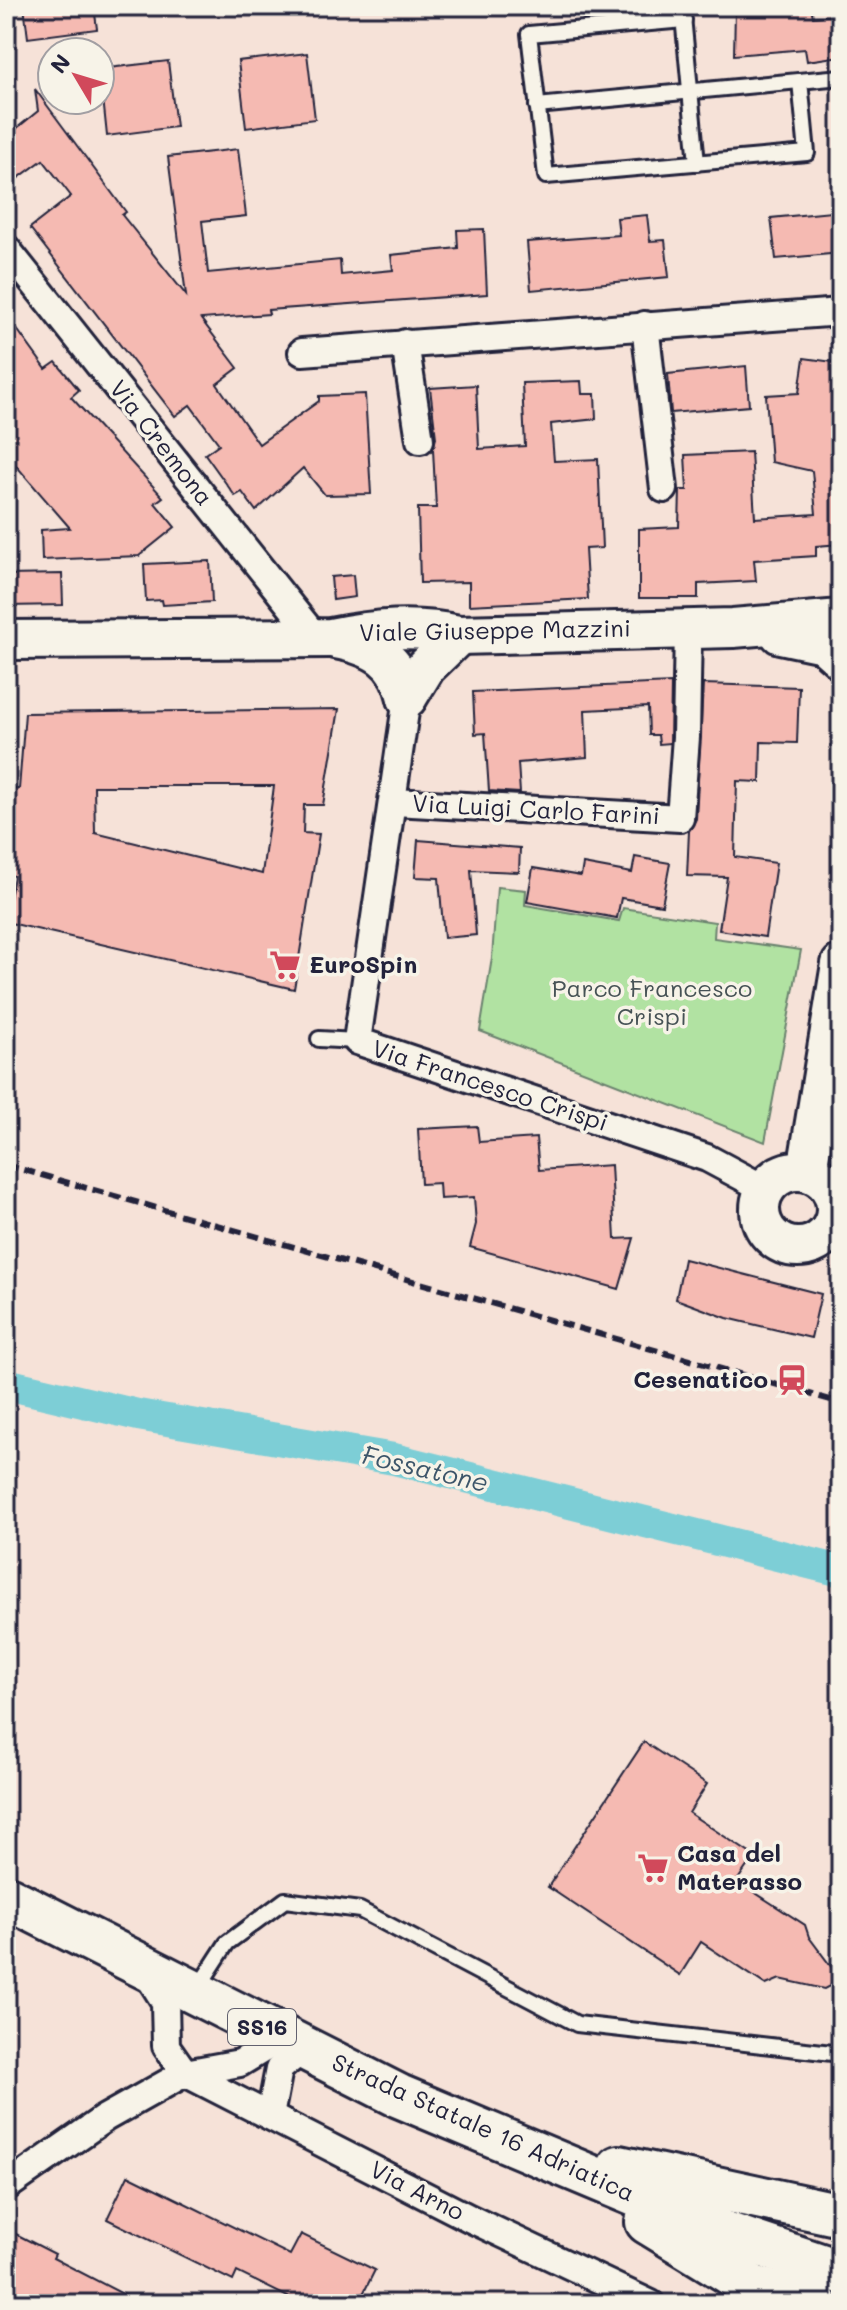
<svg xmlns="http://www.w3.org/2000/svg" width="847" height="2310" viewBox="0 0 847 2310" font-family="Mali,sans-serif">
<style>
.green{fill:#b1e2a2;stroke:#6a826e;stroke-width:2}
.lines{fill:none;stroke-linecap:round;stroke-linejoin:round}
.canal{stroke:#7dced6;stroke-width:32}
.building{fill:#f5bab2;stroke:#22223b;stroke-width:2;fill-rule:evenodd}
.lane-casing{stroke:#22223b;stroke-width:20}
.street-casing{stroke:#22223b;stroke-width:32}
.secondary-casing{stroke:#22223b;stroke-width:44}
.primary-casing{stroke:#22223b;stroke-width:48}
.lane{stroke:#f7f3e8;stroke-width:14}
.street{stroke:#f7f3e8;stroke-width:26}
.secondary{stroke:#f7f3e8;stroke-width:38}
.primary{stroke:#f7f3e8;stroke-width:42}
.rail{stroke:#22223b;stroke-width:6;stroke-dasharray:12 6;stroke-linecap:butt}
.labels{text-anchor:middle;stroke-width:7;stroke-linejoin:round;paint-order:stroke}
.shield{fill:#f7f3e8;stroke:#62616f;stroke-width:2}
.shield-label{font-size:22px;font-weight:bold;fill:#22223b}
.street-label{font-size:24px;fill:#22223b;stroke:#f7f3e8}
.poi-label{font-size:24px;font-weight:bold;fill:#22223b;stroke:#f7f3e8;text-anchor:start}
.park-label{font-size:24px;fill:#465255;stroke:#f7f3e8}
.water-label{font-size:26px;font-style:italic;fill:#3d566a;stroke:#f7f3e8}
</style>
<rect width="100%" height="100%" fill="#f6e2d8"/>
<filter id="ink" filterUnits="userSpaceOnUse"><feTurbulence type="fractalNoise" baseFrequency=".0125" numOctaves="2"/><feDisplacementMap in="SourceGraphic" scale="16" xChannelSelector="R" yChannelSelector="G"/><feConvolveMatrix kernelMatrix="1 2 1 2 8 2 1 2 1" color-interpolation-filters="sRGB"/></filter>
<g filter="url(#ink)">
<polygon class="green" points="497,887 526,890 525,905 619,921 623,908 715,922 714,938 801,950 765,1142 480,1031 492,958"/>
<g class="lines">
<polyline class="canal" points="6,1384 138,1415 394,1459 841,1571"/>
</g>
<g class="building">
<polygon points="24,6 94,6 97,29 28,38"/>
<polygon points="811,6 813,17 841,15 841,56 807,61 805,49 734,55 735,11 778,8 778,11"/>
<polygon points="307,53 315,119 246,128 238,61"/>
<polygon points="168,61 176,127 107,136 100,69"/>
<polygon points="35,89 126,212 122,215 186,295 168,157 238,149 246,216 202,221 208,273 340,260 341,275 393,270 391,255 458,248 457,230 484,229 487,294 268,310 269,314 201,319 238,368 217,384 259,444 319,401 319,396 365,394 371,494 325,495 303,468 256,511 242,492 235,496 205,454 219,444 190,405 175,416 30,228 71,196 43,160 6,187 6,137 38,111"/>
<polygon points="841,211 841,253 776,259 771,218"/>
<polygon points="647,215 650,241 665,240 669,277 531,290 527,242 619,235 617,218"/>
<polygon points="6,314 46,369 56,362 79,390 71,397 163,497 155,503 175,527 139,556 42,560 41,530 70,528 6,454"/>
<polygon points="804,358 841,363 841,544 816,546 816,556 754,560 756,581 698,584 698,598 639,598 639,529 679,527 680,490 687,490 685,455 751,452 755,518 816,514 812,471 771,462 766,395 799,393"/>
<polygon points="746,366 749,406 671,413 668,374"/>
<polygon points="581,381 582,394 595,394 596,419 551,424 554,461 598,459 602,548 585,549 588,599 469,605 469,582 420,583 418,508 436,508 433,449 436,438 430,388 476,385 479,449 525,446 522,383"/>
<polygon points="210,561 212,602 163,605 162,600 146,601 144,564"/>
<polygon points="62,574 63,605 6,606 6,575"/>
<polygon points="353,575 355,597 333,600 331,577"/>
<polygon points="671,683 670,743 659,744 658,735 649,735 648,707 585,710 587,757 518,763 520,793 489,791 485,733 475,734 473,692"/>
<polygon points="703,684 799,687 797,743 761,742 760,782 737,781 735,857 776,863 765,937 719,930 727,877 687,876 689,831 696,819"/>
<path d="M339,709l-16,96h-19l-1,28 16,1 -25,155 -288,-67 8,-46 -8,-2v-85h13l6,-76zM94,786h180l-12,88 -167,-41z"/>
<polygon points="418,840 520,848 519,872 471,870 476,935 444,938 439,878 415,877"/>
<polygon points="635,857 670,863 662,905 621,898 617,918 527,902 533,868 581,876 583,864 632,873"/>
<polygon points="477,1126 479,1142 536,1138 539,1170 611,1165 615,1239 634,1238 619,1289 470,1247 476,1224 474,1197 440,1199 439,1183 421,1184 418,1129"/>
<polygon points="684,1259 821,1294 811,1338 727,1318 676,1299"/>
<polygon points="644,1742 707,1784 689,1813 754,1856 737,1881 805,1925 809,1937 841,1980 824,1989 780,1979 766,1985 701,1942 680,1975 548,1887"/>
<polygon points="128,2175 290,2255 301,2234 375,2270 358,2304 302,2304 237,2272 233,2281 107,2219"/>
<polygon points="6,2229 55,2254 53,2258 142,2304 6,2304"/>
</g>
<g class="lines">
<defs>
<g id="lane">
<polyline points="682,6 697,163"/>
<polyline points="684,20 529,34 546,176 807,153 800,81"/>
<polyline points="537,106 841,77"/>
<polyline points="319,1039 357,1041"/>
<polyline points="196,1991 227,1943 285,1900 360,1910 577,2024 841,2054"/>
</g>
<g id="street">
<polyline points="6,248 316,638"/>
<polyline points="645,325 664,489"/>
<polyline points="405,343 420,440"/>
<polyline points="302,352 841,312"/>
<polyline points="407,698 357,1041 707,1158 765,1189"/>
<polyline points="394,802 680,818 686,737 688,628"/>
<polyline points="146,1972 165,2002 166,2046 185,2073 469,2218 651,2304"/>
<polyline points="270,2116 279,2069 304,2048"/>
<polyline points="6,2187 105,2118 185,2073 240,2063 283,2037"/>
</g>
<g id="secondary">
<polyline points="780,634 823,643 841,659"/>
<path d="M336,639c38,7 62,20 71,59"/>
<path d="M6,640l324,-2c44,-9 85,-13 129,-3l274,-7 108,-9"/>
<polyline points="407,698 426,667 459,635"/>
<circle cx="798" cy="1209" r="38"/>
<polyline points="807,1171 841,964"/>
</g>
<g id="primary">
<polyline points="6,1897 399,2096 728,2234 841,2272"/>
<polyline points="619,2167 841,2215"/>
<polyline points="647,2222 753,2287 816,2304"/>
</g>
</defs>
<use href="#lane" class="lane-casing"/>
<use href="#street" class="street-casing"/>
<use href="#secondary" class="secondary-casing"/>
<use href="#primary" class="primary-casing"/>
<use href="#lane" class="lane"/>
<use href="#street" class="street"/>
<use href="#secondary" class="secondary"/>
<use href="#primary" class="primary"/>
<polyline class="rail" points="6,1165 841,1403"/>
</g>
</g>
<defs>
<symbol id="supermarket-bare" viewBox="-9 -9 18 18"><path d="M-6-5.5h2.5l.6 2H6L4.5 2H-2.5L-4.4-4H-6ZM-1.5 3.2a1.3 1.3 0 1 0 .1 0ZM3 3.2a1.3 1.3 0 1 0 .1 0Z" fill="#d1495b" stroke="#f7f3e8" stroke-width="2.5" paint-order="stroke"/></symbol>
<symbol id="station-bare" viewBox="-9 -9 18 18"><path d="M-3-6H3Q5-6 5-4V2Q5 4 3 4L4.5 6H3L1.5 4h-3L-3 6H-4.5L-3 4Q-5 4-5 2V-4Q-5-6-3-6ZM-3.5-4v3h7v-3ZM-3.5 1v1.5H-2V1ZM2 1v1.5H3.5V1Z" fill="#d1495b" stroke="#f7f3e8" stroke-width="2.5" paint-order="stroke"/></symbol>
</defs>
<g fill-rule="evenodd">
<use href="#supermarket-bare" x="263" y="943" width="44" height="44"/>
<use href="#station-bare" x="770" y="1358" width="44" height="44"/>
<use href="#supermarket-bare" x="631" y="1846" width="44" height="44"/>
</g>
<g class="labels">
<rect class="shield" x="228" y="2009" width="68" height="36" rx="6"/>
<g class="shield-label">
<text x="262" y="2035">SS16</text>
</g>
<g class="street-label">
<text transform="translate(161 443) rotate(52)" y="8">Via Cremona</text>
<text transform="translate(495 631) rotate(-1)" y="8">Viale Giuseppe Mazzini</text>
<text transform="translate(536 810) rotate(3)" y="8">Via Luigi Carlo Farini</text>
<text transform="translate(490 1086) rotate(18)" y="8">Via Francesco Crispi</text>
<text transform="translate(483 2128) rotate(24)" y="8">Strada Statale 16 Adriatica</text>
<text transform="translate(417 2191) rotate(27)" y="8">Via Arno</text>
</g>
<g class="poi-label">
<text x="309" y="973">EuroSpin</text>
<text x="768" y="1388" text-anchor="end">Cesenatico</text>
<text x="677" y="1862">Casa del<tspan x="677" dy="28">Materasso</tspan></text>
</g>
<g class="park-label">
<text x="652" y="997">Parco Francesco<tspan x="652" dy="28">Crispi</tspan></text>
</g>
<g class="water-label">
<text transform="translate(425 1469) rotate(13)" y="9">Fossatone</text>
</g>
</g>
<rect width="847" height="2310" fill="none" stroke="#f7f3e8" stroke-width="32"/>
<rect x="16" y="16" width="815" height="2278" fill="none" stroke="#22223b" stroke-width="3" filter="url(#ink)"/>
<g transform="translate(76 76) rotate(308)"><circle r="38" fill="#f7f3e8" stroke="#a29fa3" stroke-width="2"/>
<path d="M0-6L14 30L0 20L-14 30Z" fill="#d1495b"/>
<text y="-12" font-size="22" font-weight="bold" text-anchor="middle" fill="#22223b">N</text>
</g>
</svg>
